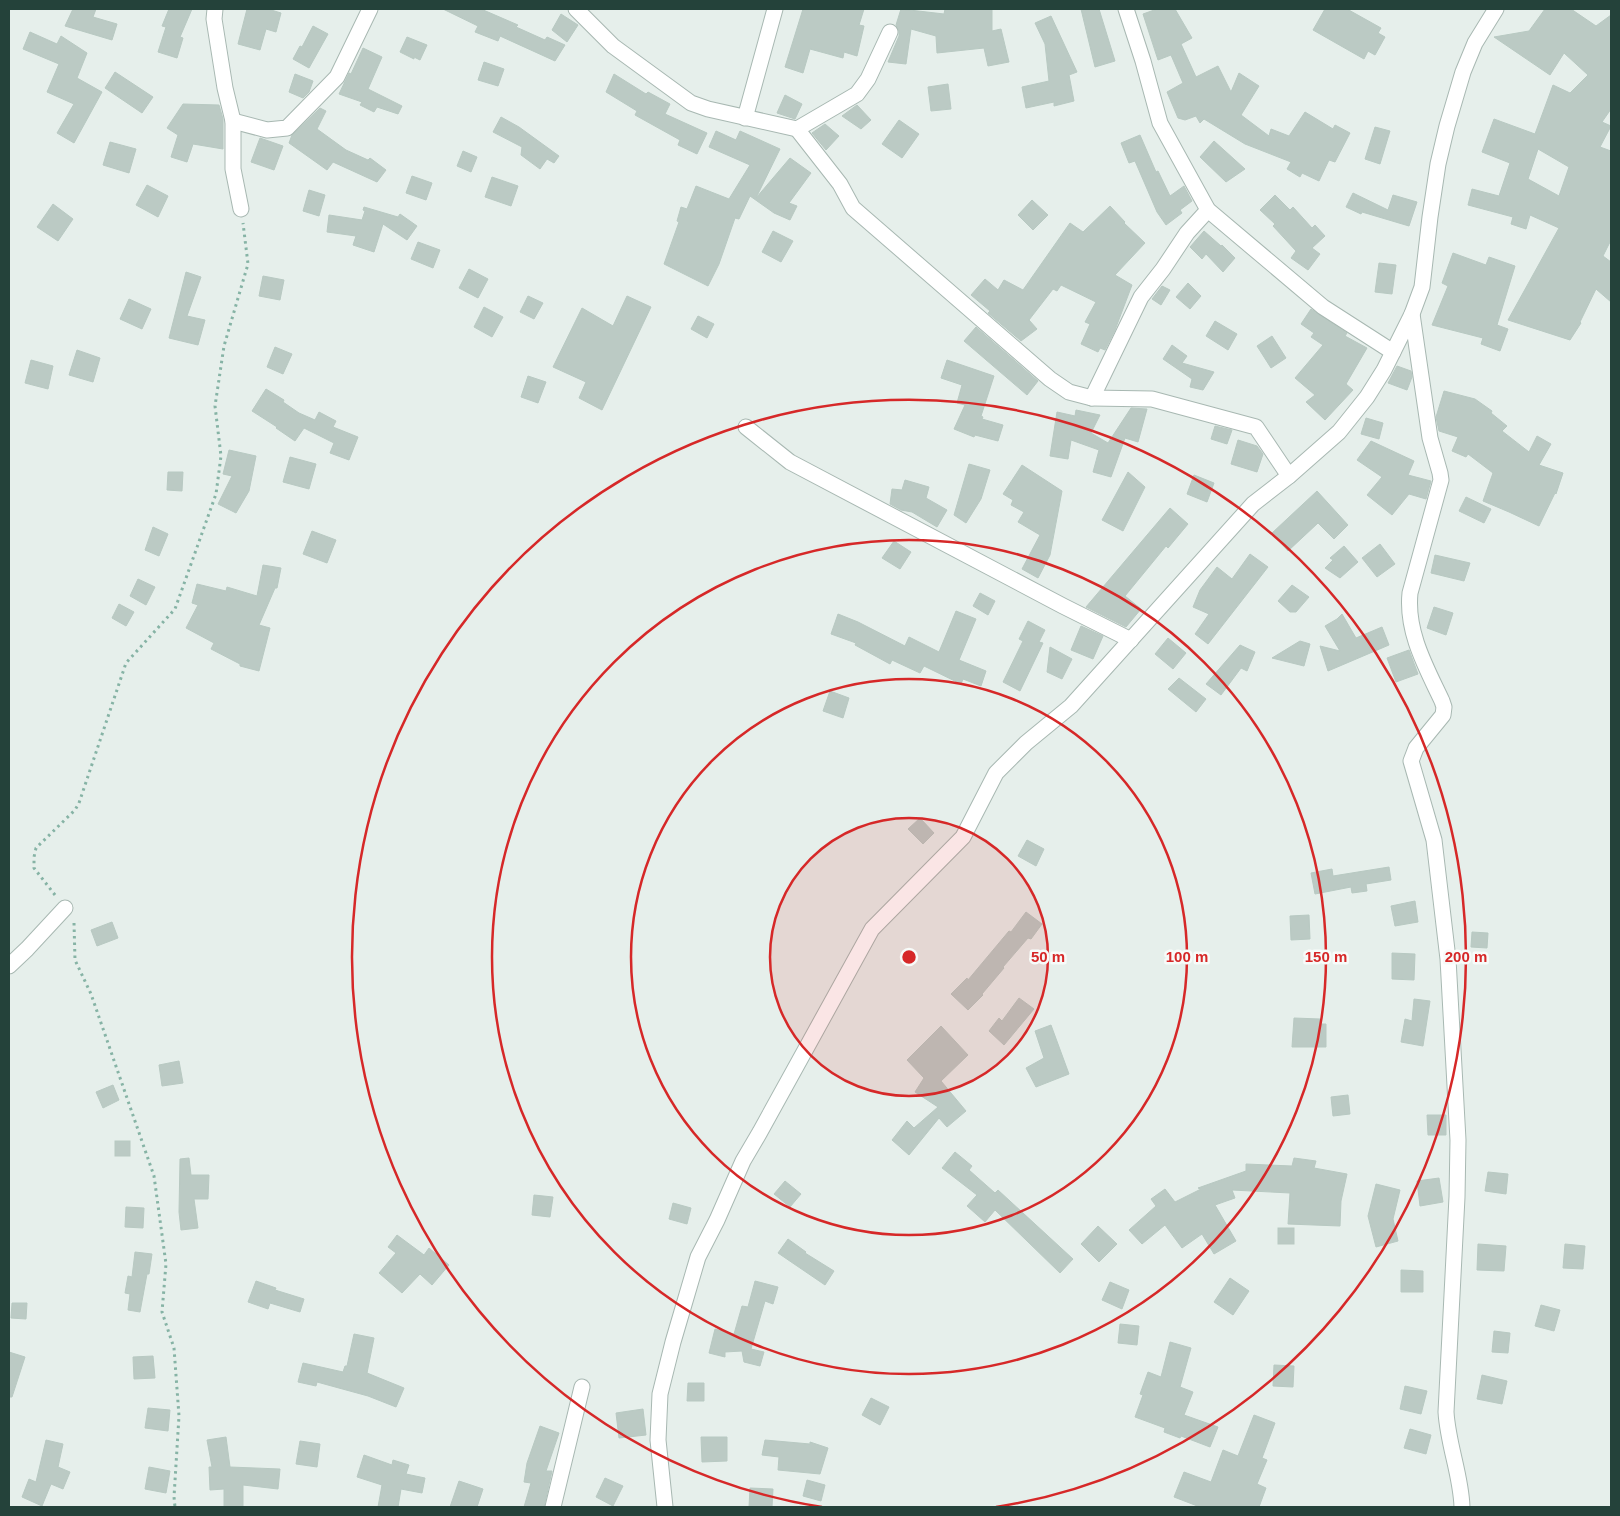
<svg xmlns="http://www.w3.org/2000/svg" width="1620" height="1516" viewBox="0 0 1620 1516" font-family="Helvetica,sans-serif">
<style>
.building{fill:#bbcac4;stroke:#b8c9c2;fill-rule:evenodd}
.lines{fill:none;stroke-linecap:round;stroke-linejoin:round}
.street-casing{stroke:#a8b8b2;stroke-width:17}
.path{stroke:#86b3a5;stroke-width:3;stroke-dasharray:2.5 4;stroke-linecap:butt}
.street{stroke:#fff;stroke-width:15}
.ring{fill:none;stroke:#d62828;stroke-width:2.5}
.centre{fill:#d62828;stroke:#f7fbf9;stroke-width:2.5}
.ring-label{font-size:15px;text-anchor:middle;font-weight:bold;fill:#d62828;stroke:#f7fbf9;stroke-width:5;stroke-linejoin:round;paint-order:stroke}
</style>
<rect width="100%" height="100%" fill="#e6efeb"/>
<g class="building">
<polygon points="73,9 96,9 93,17 117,24 112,40 65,26"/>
<polygon points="169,9 192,9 180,37 183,38 177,58 158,52 166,27 162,26"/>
<polygon points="247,9 268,9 281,13 276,32 266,29 260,50 238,44"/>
<polygon points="443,9 481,9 518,25 516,27 545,40 547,37 565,45 555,61 500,36 498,41 475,32 478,26"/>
<polygon points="803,9 864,9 859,25 864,26 857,56 844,52 843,58 810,49 803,73 785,67"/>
<polygon points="901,9 944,14 945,9 992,9 992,31 1001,29 1009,62 988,66 984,48 937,53 936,36 911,29 906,64 888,62 899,36 899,31 896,25"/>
<polygon points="1081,9 1099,9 1115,61 1095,67"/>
<polygon points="1157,9 1175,9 1192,38 1181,44 1196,77 1218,66 1231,92 1239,73 1259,86 1241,115 1269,136 1271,129 1289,136 1305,112 1333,129 1335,125 1350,133 1335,162 1329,160 1319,181 1302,173 1300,177 1287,169 1291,162 1245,144 1204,119 1200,123 1196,116 1185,120 1178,118 1167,92 1183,83 1171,55 1158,60 1143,14"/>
<polygon points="1325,9 1347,9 1381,28 1378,33 1385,37 1375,55 1368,51 1364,59 1313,30"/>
<path d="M1545,9h26l25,17 15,-11v94l-9,13 9,4 -11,21 11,4v89l-8,16 8,6v40l-15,-13 -16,33 1,1 -11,17 -62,-20 51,-92 -29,-13 -4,14 -15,-5 2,-7 -45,-12 4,-16 27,7 11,-33 -28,-11 12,-33 41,15 18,-49 17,8 18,-18 -24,-22 -14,22 -56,-38 35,-6zM1538,149l31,18 -10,29 -31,-17z"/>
<polygon points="561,14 578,25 567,42 552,30"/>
<polygon points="1051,16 1077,72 1069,75 1074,101 1054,106 1054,102 1026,108 1022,87 1049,81 1045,44 1035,23"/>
<polygon points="313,26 328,34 309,68 293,59 300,46 302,47"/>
<polygon points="30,32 57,44 61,36 87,53 77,78 102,92 74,143 57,133 74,104 47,92 59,64 23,49"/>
<polygon points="407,37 427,45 420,60 414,57 414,59 400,52"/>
<polygon points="363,48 382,57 368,89 402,106 398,114 377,107 374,112 360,105 362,102 339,94 349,73 351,74"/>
<polygon points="484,62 504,69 498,86 478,80"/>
<polygon points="115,72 153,97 142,113 105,88"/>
<polygon points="295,74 313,81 309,92 303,98 289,92"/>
<polygon points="614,74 646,94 648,92 670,104 665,114 707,133 697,154 678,145 680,140 635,115 637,111 606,92"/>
<polygon points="948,84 951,109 931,111 928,87"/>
<polygon points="785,95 802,104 795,119 777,113"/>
<polygon points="183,104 219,105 223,119 223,149 193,144 187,162 171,157 178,135 167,128"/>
<polygon points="857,105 871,120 861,129 842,116"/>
<polygon points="320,108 326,111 317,129 346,150 368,160 370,158 386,170 377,182 333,162 327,170 289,143 292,135"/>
<polygon points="501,117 519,127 559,156 554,163 547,159 540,169 521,155 522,147 493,132"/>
<polygon points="899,120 919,134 902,158 882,144"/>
<polygon points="825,124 839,136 826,150 812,133"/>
<polygon points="1375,127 1390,131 1380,164 1365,159"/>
<polygon points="716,131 736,140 740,131 780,149 756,198 790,158 811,173 789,203 797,206 790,220 774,213 750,196 739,219 735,218 719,264 708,286 664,264 679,222 677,221 681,207 687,209 696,186 729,199 750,165 709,147"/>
<polygon points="1140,135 1156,172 1158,171 1170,196 1184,186 1192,201 1180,210 1182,213 1166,225 1157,212 1135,161 1129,163 1121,143"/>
<polygon points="260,138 283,146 274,170 251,162"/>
<polygon points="1214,141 1245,169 1226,182 1200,157"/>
<polygon points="110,142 136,149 129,173 103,165"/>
<polygon points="463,151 477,157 471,172 457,166"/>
<polygon points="412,176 432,183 426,200 406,193"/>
<polygon points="492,177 518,186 511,206 485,197"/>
<polygon points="147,185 168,196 158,217 136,205"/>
<polygon points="309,190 325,195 319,216 303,211"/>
<polygon points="1353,193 1388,210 1393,195 1417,202 1409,226 1362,212 1361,214 1346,207"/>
<polygon points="1275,195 1290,210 1293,207 1312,228 1315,225 1325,236 1312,248 1320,254 1308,270 1291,258 1296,251 1273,226 1275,224 1260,210"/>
<polygon points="1032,200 1048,215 1033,230 1018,215"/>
<polygon points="53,204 73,219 58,241 37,227"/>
<polygon points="1110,206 1125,222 1124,223 1145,243 1115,275 1132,285 1115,330 1105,350 1100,348 1098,352 1081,344 1090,324 1085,322 1096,302 1061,285 1057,291 1053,289 1029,320 1037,329 1021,341 988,313 990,311 971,295 985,279 998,290 1004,280 1023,290 1070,223 1083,232"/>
<polygon points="364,207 398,217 400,214 417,226 407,240 383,224 374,252 353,245 356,236 327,232 329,215 362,220 365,211 363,210"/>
<polygon points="773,231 793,241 781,262 762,252"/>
<polygon points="1204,231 1221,246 1222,245 1235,258 1223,272 1206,254 1202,259 1190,247"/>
<polygon points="418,242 440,250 433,268 411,259"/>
<polygon points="1453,253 1486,265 1489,257 1515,266 1497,325 1508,329 1500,351 1481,344 1483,338 1432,325 1448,286 1442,283"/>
<polygon points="1379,263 1396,265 1392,294 1375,292"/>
<polygon points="469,269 488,279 478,298 459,288"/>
<polygon points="186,272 201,277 187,316 205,320 198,345 169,338"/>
<polygon points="263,276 284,280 280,300 259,296"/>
<polygon points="1188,283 1201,296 1190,309 1176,297"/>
<polygon points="1162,286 1170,290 1161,305 1152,299"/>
<polygon points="528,296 543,303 534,319 520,312"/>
<polygon points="627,296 651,307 602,410 579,398 586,382 553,367 582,308 613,326"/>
<polygon points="129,299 151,309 142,329 120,319"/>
<polygon points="484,307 503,317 492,337 474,327"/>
<polygon points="1311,309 1347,333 1345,336 1367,348 1346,384 1353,390 1325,420 1306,402 1315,395 1295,378 1323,345 1311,337 1314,333 1301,324"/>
<polygon points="698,316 714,324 707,338 691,329"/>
<polygon points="1215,321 1237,334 1228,350 1206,336"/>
<polygon points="976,327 1038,381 1027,395 964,341"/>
<polygon points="1272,336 1286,358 1271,368 1257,346"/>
<polygon points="1172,345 1187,356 1182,363 1214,372 1203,390 1190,387 1192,379 1163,359"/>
<polygon points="275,347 292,354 283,374 267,367"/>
<polygon points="77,350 100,358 93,382 69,375"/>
<polygon points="31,360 53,366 48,389 25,383"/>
<polygon points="947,360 994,376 981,416 983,417 982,419 1003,425 998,441 975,435 974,437 954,429 965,405 957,403 962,385 941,378"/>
<polygon points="1397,366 1411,371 1412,377 1407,390 1388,383"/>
<polygon points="528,376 546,382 538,403 521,397"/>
<polygon points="266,389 284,400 283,402 299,413 315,420 319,412 336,421 333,427 358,437 349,460 330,453 334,443 304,428 295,441 276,428 277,427 252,411"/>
<polygon points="1444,391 1475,399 1492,411 1491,413 1507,426 1502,431 1529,452 1537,436 1551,444 1539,465 1563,473 1556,494 1555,493 1539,526 1509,512 1483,501 1493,473 1468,454 1466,457 1452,451 1458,437 1439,431 1436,417"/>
<polygon points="1131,408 1147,409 1138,442 1125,438 1111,477 1093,472 1099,450 1071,440 1068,459 1050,456 1057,412 1075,416 1076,410 1100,415 1091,433 1108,443"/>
<polygon points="1366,418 1383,423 1379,439 1361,434"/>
<polygon points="1215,426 1232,430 1227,444 1211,439"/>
<polygon points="1238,440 1257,446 1263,454 1257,472 1231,464"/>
<polygon points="1371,441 1414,461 1408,475 1431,481 1426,499 1409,494 1392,515 1367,495 1382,477 1357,460"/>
<polygon points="229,450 256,456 249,491 236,513 218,504 232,476 223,474"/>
<polygon points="290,457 316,464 309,489 283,482"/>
<polygon points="969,464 990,470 981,499 966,523 954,515"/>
<polygon points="1022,465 1062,491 1050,555 1038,578 1022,569 1040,535 1018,522 1024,512 1011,505 1013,500 1003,494"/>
<polygon points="168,472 183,472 182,491 167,490"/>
<polygon points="1128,472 1145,487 1123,531 1102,520"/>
<polygon points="1194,475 1214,483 1207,502 1187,494"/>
<polygon points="905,480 929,487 926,498 947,510 937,527 912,512 901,510 890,504 892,489 902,490"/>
<polygon points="1317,491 1348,525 1334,539 1318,523 1288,551 1272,533"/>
<polygon points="1466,497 1491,509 1484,523 1459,511"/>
<polygon points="1170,508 1188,524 1168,548 1166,546 1125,596 1141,609 1126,627 1086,607"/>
<polygon points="153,527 168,534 159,556 145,550"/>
<polygon points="312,531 336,540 327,563 303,554"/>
<polygon points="894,541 911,552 900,569 882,558"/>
<polygon points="1380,544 1395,564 1377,577 1362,558"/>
<polygon points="1344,546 1358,562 1340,578 1325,568 1333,560 1330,558"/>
<polygon points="1250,554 1268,567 1208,644 1195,634 1209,614 1193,607 1200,590 1217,567 1232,579"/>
<polygon points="1435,555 1470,563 1464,581 1431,573"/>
<polygon points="263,565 281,568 277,588 275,588 259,625 270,628 259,671 240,666 240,664 211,649 214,643 186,628 198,605 192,603 197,584 226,591 227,587 257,596"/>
<polygon points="138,579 155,587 146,605 130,596"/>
<polygon points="1292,585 1309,597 1296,612 1290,612 1278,601"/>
<polygon points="980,593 995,601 988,615 973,606"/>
<polygon points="119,604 134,612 126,626 112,618"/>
<polygon points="1434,607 1453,613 1446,635 1427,628"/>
<polygon points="956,611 976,619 959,660 986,671 981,686 963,679 961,684 924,666 920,673 892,660 890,664 855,645 856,643 831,634 838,614 858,622 905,646 909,637 939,652"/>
<polygon points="1342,614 1356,638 1382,627 1389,645 1328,671 1320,646 1340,651 1325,626 1337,619"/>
<polygon points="1028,621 1045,630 1039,642 1043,643 1020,691 1003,682 1023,641 1019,639"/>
<polygon points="1081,626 1103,636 1093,659 1071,650"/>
<polygon points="1168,638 1186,653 1173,669 1155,654"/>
<polygon points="1300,641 1310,644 1304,666 1272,658"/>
<polygon points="1240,645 1255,652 1247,671 1241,668 1221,695 1206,684"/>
<polygon points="1050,647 1072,659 1062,679 1047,672"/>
<polygon points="1409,650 1418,674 1396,682 1387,658"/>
<polygon points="1179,678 1206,699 1196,712 1168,689"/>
<polygon points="830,691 849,698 843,718 823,711"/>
<polygon points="920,818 934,833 923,844 908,829"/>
<polygon points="1027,840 1044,849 1036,866 1018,856"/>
<polygon points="1389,867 1391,880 1366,884 1367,891 1352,893 1351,887 1315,894 1311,873 1332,869 1333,876"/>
<polygon points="1415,901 1418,922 1395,926 1391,906"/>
<polygon points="1026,912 1042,924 1031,939 1028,938 1003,967 1004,968 982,994 983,995 968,1010 951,994 967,978 968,980 1009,931 1011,932"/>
<polygon points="1309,915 1310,939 1291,940 1290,916"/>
<polygon points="112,922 118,938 97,946 91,930"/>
<polygon points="1472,932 1488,933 1487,948 1471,947"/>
<polygon points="1392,953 1415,954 1414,980 1392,979"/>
<polygon points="1019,998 1034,1009 1004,1045 989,1031 999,1018 1002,1021"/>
<polygon points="1414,999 1430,1001 1423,1046 1401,1042 1405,1019 1412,1021"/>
<polygon points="1294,1018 1320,1019 1320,1024 1326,1024 1326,1047 1292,1047"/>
<polygon points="1051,1025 1069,1074 1036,1087 1026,1068 1044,1058 1035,1031"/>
<polygon points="941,1026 968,1055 941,1081 966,1111 947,1127 939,1118 909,1155 892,1140 907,1121 914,1128 938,1107 915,1092 924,1078 907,1060"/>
<polygon points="179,1061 183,1083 162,1086 159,1065"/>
<polygon points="113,1085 119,1100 103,1108 96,1092"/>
<polygon points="1348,1095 1350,1114 1333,1116 1331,1097"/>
<polygon points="1427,1115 1446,1115 1446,1135 1428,1135"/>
<rect x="115" y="1141" width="15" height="15"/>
<polygon points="955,1152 972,1166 969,1170 995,1193 998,1190 1073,1259 1060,1273 995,1210 985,1222 967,1206 977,1195 942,1168"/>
<polygon points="189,1158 191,1175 209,1175 208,1199 194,1199 198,1228 181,1230 179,1212 180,1159"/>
<polygon points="1294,1158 1316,1161 1314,1168 1347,1174 1341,1201 1340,1226 1288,1224 1290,1193 1232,1190 1235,1198 1215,1205 1236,1241 1214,1254 1202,1234 1182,1248 1165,1225 1142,1244 1129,1230 1156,1206 1151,1199 1165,1189 1175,1202 1201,1189 1198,1188 1246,1171 1246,1164 1292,1166"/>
<polygon points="1488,1172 1508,1174 1506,1194 1485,1191"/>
<polygon points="1439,1178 1443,1202 1420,1206 1417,1181"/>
<polygon points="785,1181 801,1194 790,1207 774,1194"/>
<polygon points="1376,1184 1400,1190 1393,1219 1398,1241 1376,1247 1368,1216"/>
<polygon points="534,1195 553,1197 550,1217 532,1215"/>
<polygon points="673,1203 691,1208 687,1224 669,1219"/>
<polygon points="126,1207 144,1208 143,1228 125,1227"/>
<polygon points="1098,1226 1117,1244 1099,1262 1081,1244"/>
<rect x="1278" y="1228" width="16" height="16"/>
<polygon points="397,1235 424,1255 429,1248 449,1265 432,1285 420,1274 402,1293 379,1273 396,1253 388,1247"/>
<polygon points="788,1239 806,1252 805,1253 834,1271 825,1285 778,1253"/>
<polygon points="1478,1244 1506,1246 1504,1271 1477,1270"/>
<polygon points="1565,1244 1585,1246 1583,1269 1563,1268"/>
<polygon points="135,1252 152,1254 149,1274 147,1274 140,1312 128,1310 130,1294 125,1293 128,1276 132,1277"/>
<polygon points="1401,1270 1423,1271 1423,1292 1401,1292"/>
<polygon points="1230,1278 1249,1291 1233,1315 1214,1302"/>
<polygon points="256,1281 276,1288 275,1290 304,1299 300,1312 270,1303 268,1309 248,1302"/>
<polygon points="755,1281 778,1287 773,1304 765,1301 751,1349 764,1352 760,1366 744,1362 742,1351 725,1352 725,1357 709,1353 715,1329 734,1334 742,1306 748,1307"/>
<polygon points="1110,1282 1129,1290 1122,1309 1102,1300"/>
<polygon points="12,1303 27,1303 26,1319 11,1318"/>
<polygon points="1541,1305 1560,1310 1554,1331 1535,1326"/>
<polygon points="1120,1324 1139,1326 1137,1345 1118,1343"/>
<polygon points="1494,1331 1510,1333 1508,1353 1492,1352"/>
<polygon points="354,1334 374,1338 367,1373 404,1388 396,1407 368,1396 317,1382 316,1386 298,1382 303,1363 343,1372 345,1366 347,1366"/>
<polygon points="1170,1342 1191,1348 1180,1387 1193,1392 1184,1415 1218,1427 1210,1447 1181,1436 1180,1438 1164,1432 1165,1428 1135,1417 1143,1395 1140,1394 1148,1372 1161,1377"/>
<polygon points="9,1352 25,1357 12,1397 9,1397"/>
<polygon points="153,1356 155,1378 134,1379 133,1357"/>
<polygon points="1274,1365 1294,1366 1293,1387 1273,1386"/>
<polygon points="1482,1375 1507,1381 1502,1404 1477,1399"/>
<polygon points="688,1383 704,1383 704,1401 687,1401"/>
<polygon points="1405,1386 1427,1391 1421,1414 1400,1409"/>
<polygon points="871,1398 889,1407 880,1425 862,1415"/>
<polygon points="148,1408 170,1410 168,1431 145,1428"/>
<polygon points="643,1409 646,1435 619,1438 616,1413"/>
<polygon points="1254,1415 1275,1423 1262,1458 1267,1460 1257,1484 1266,1488 1259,1507 1200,1507 1174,1497 1184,1472 1211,1482 1223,1450 1238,1456"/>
<polygon points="540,1426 559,1433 546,1471 552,1471 544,1507 524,1507 531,1483 524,1482 527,1463"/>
<polygon points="1410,1429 1431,1435 1426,1454 1404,1448"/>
<polygon points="226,1437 230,1467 280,1469 278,1489 243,1485 243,1507 224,1507 224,1489 210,1490 209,1467 212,1467 207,1440"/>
<polygon points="701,1437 727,1437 727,1461 702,1462"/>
<polygon points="46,1440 63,1444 58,1467 70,1472 63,1489 51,1484 42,1506 22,1497 29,1479 36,1482"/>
<polygon points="765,1440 810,1444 810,1442 828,1448 820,1474 778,1470 779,1457 762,1455"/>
<polygon points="300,1441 320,1444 317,1467 296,1464"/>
<polygon points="364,1455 392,1465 393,1460 409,1465 406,1474 425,1478 422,1493 401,1489 398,1507 378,1507 382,1485 357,1477"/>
<polygon points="149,1467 170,1471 166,1493 145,1489"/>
<polygon points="605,1478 623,1486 613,1506 596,1497"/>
<polygon points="807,1480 825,1485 821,1501 803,1496"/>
<polygon points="459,1481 483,1489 477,1507 450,1507"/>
<polygon points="750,1488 773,1489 772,1507 749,1507"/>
</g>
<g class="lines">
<defs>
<g id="street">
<polyline points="215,9 214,19 225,88 233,121 233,169 241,209"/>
<polyline points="576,9 613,46 691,103 708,109 797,129 857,94 868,79 890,32"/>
<polyline points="1126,9 1143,61 1160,123 1208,210 1323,307 1393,352"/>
<polyline points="745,118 775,9"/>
<polyline points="233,121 267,130 287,128 337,77 370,9"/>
<polyline points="797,129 840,184 853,208 1050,379 1069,392 1092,398 1152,399 1256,427 1289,476"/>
<path d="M1412,314l18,124 10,35 1,7 -31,113c-4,39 16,74 32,108l2,6 -1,8 -27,33 -5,13 23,79 14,119 10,181 -1,57 -11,215c2,33 15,63 16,95"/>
<polyline points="1092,398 1141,297 1163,269 1187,233 1208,210"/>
<polyline points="746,427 790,462 1063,606 1131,640"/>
<polyline points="9,966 27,949 65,908"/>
<polyline points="553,1507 582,1387"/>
<polyline points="665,1507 658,1440 660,1394 673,1342 698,1257 717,1220 743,1161 760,1132 872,929 963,837 996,773 1026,743 1071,706 1253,504 1289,476 1339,432 1367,397 1384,370 1412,314 1422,287 1430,217 1438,164 1447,126 1463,72 1475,43 1496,9"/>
</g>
</defs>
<use href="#street" class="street-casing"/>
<g class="path">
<polyline points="55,895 34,868 34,857 36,848 75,810 79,803 126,663 175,609 216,494 221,456 215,406 224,346 248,264 243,223"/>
<polyline points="74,923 75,960 91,994 154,1176 166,1264 162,1312 174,1348 179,1416 174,1497 175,1507"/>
</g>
<use href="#street" class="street"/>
</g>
<circle cx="909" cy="957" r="139" fill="#d62828" fill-opacity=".12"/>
<g class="ring">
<circle cx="909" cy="957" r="139"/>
<circle cx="909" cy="957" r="278"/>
<circle cx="909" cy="957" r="417"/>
<path d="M822 1507A557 557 0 1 1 996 1507"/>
</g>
<circle cx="909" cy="957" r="8" class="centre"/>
<g class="ring-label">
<text x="1048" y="962">50 m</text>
<text x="1187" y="962">100 m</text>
<text x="1326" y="962">150 m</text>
<text x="1466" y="962">200 m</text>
</g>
<rect width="1620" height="1516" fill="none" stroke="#24423a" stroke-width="20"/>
</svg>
